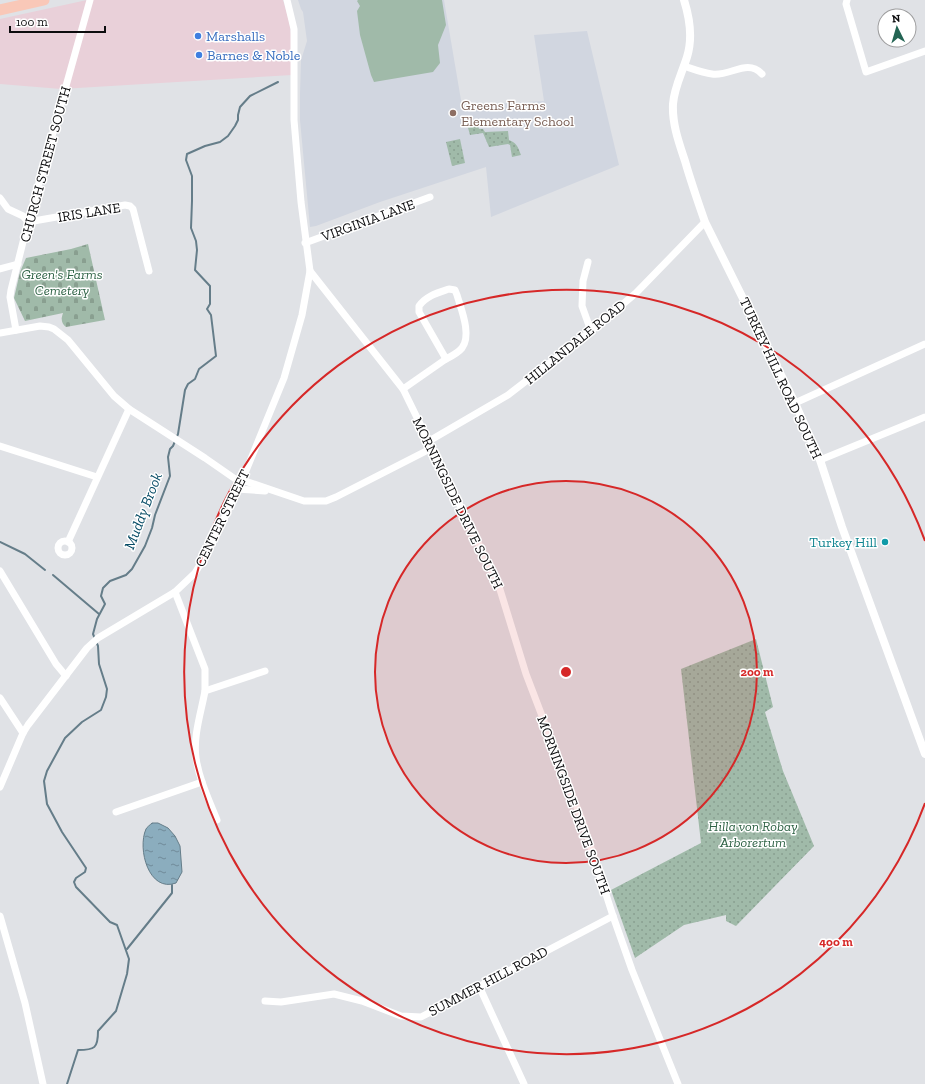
<svg xmlns="http://www.w3.org/2000/svg" width="925" height="1084" viewBox="0 0 925 1084" font-family="'Zilla Slab',serif">
<style>
.commercial{fill:#e9d0d9}
.built{fill:#d1d6e0}
.cemetery{fill:url(#cemetery-stones)}
.park{fill:url(#park-dots)}
.pitch{fill:#a0baa9}
.water{fill:url(#water-ripples);stroke:#657d89}
.lines{fill:none;stroke-linecap:round;stroke-linejoin:round}
.stream{stroke:#657d89;stroke-width:2}
.minor{stroke:#fff;stroke-width:7}
.tertiary{stroke:#fff;stroke-width:8}
.primary{stroke:#f9c8b8;stroke-width:11}
.ring{fill:none;stroke:#d62828;stroke-width:2}
.shop-dot{fill:#3f7fe0;stroke:#fff;stroke-width:1.5}
.education-dot{fill:#8d6e63;stroke:#fff;stroke-width:1.5}
.culture-dot{fill:#0f9aa8;stroke:#fff;stroke-width:1.5}
.labels{text-anchor:middle;stroke-width:3;stroke-linejoin:round;paint-order:stroke}
.shop-label{font-size:14px;fill:#366cbe;stroke:#fff;text-anchor:start}
.education-label{font-size:14px;fill:#785e54;stroke:#fff;text-anchor:start}
.street-label{font-size:14px;fill:#0c0c0e;stroke:#fff}
.park-label{font-size:14px;font-style:italic;fill:#2f6346;stroke:#fff}
.culture-label{font-size:14px;fill:#0d838f;stroke:#fff;text-anchor:end}
.water-label{font-size:15px;font-style:italic;fill:#064b65;stroke:#fff}
.centre{fill:#d62828;stroke:#fff;stroke-width:2}
.ring-label{font-size:12px;text-anchor:middle;font-weight:bold;fill:#d62828;stroke:#fff;stroke-width:3;stroke-linejoin:round;paint-order:stroke}
</style>
<defs>
<pattern id="cemetery-stones" width="16" height="16" patternUnits="userSpaceOnUse"><rect width="16" height="16" fill="#a0baa9"/><path d="M2 7V4a2 2 0 0 1 4 0v3zM10 15v-3a2 2 0 0 1 4 0v3z" fill="#899f90"/></pattern>
<pattern id="park-dots" width="8" height="8" patternUnits="userSpaceOnUse"><rect width="8" height="8" fill="#a0baa9"/><path d="M2 2h.1M6 6h.1" fill="none" stroke="#899f90" stroke-width="1.8" stroke-linecap="round"/></pattern>
<pattern id="water-ripples" width="26" height="14" patternUnits="userSpaceOnUse"><rect width="26" height="14" fill="#8badbe"/><path d="M2 4q2-2 4 0t4 0M15 11q2-2 4 0t4 0" fill="none" stroke="#708b99"/></pattern>
</defs>
<rect width="100%" height="100%" fill="#e0e2e6"/>
<polygon class="commercial" points="87,0 283,0 289,20 292,41 292,75 61,89 0,84 0,19"/>
<polygon class="built" points="298,0 444,0 462,106 544,101 534,35 587,31 619,165 491,217 486,167 380,202 316,226 310,227 300,120 300,94 301,60 307,41 303,12 301,9"/>
<path class="cemetery" d="M88,244l17,76 -39,7c-5,-4 -5,-8 -3,-14l-38,8 -11,-23 6,-26 6,-14 45,-9z"/>
<g class="park">
<path d="M476,122l3,7h4l2,3 23,-1 1,9c8,3 9,7 12,15l-9,2 -2,-12 -2,-1 -19,3 -6,-14 -13,2 -3,-11z"/>
<polygon points="460,139 465,163 452,166 446,142"/>
<polygon points="756,639 773,707 765,712 783,771 814,846 736,926 726,921 726,915 684,925 635,958 611,890 701,843 681,669"/>
</g>
<polygon class="pitch" points="358,0 442,0 446,25 438,45 440,63 433,72 374,82 371,75 360,35 357,11 360,6 357,1"/>
<path class="water" d="M152,823h6l10,5 7,8 5,10 2,26 -6,11c-27,10 -39,-34 -30,-54 1,-2 4,-4 6,-6z"/>
<g class="lines">
<g class="stream">
<polyline points="0,542 25,554 45,570"/>
<polyline points="53,575 99,614"/>
<polyline points="127,949 172,893 172,885"/>
<path d="M67,1084l11,-34c17,0 20,-2 20,-19l18,-20 11,-37 2,-15 -12,-34 -7,-3 -34,-35 -2,-5 2,-4 9,-6 1,-4 -24,-36 -15,-28 -3,-23 3,-10 18,-33 17,-16 19,-12 5,-13 1,-8 -8,-25 -1,-18 -5,-12 4,-15 8,-15 -4,-8 2,-8 7,-7 16,-6 6,-6 13,-23 7,-18 3,-13 15,-39 -2,-19 2,-8 3,-3 5,-12 7,-44 3,-6 7,-5 4,-10 17,-13 -5,-41 -4,-6 3,-5v-18l-15,-16 2,-20 -1,-9 -5,-13 1,-27v-25l-6,-16 1,-6 18,-8 15,-4 8,-6 7,-10 3,-6v-5l2,-8 10,-11 28,-14"/>
</g>
<g class="minor">
<polyline points="287,0 294,29 294,120 301,202 310,271 403,389 498,583 526,674 583,823 613,916 632,970 678,1084"/>
<polyline points="847,0 846,4 866,72 925,51"/>
<path d="M684,66c9,3 19,7 28,8 18,3 35,-16 50,0"/>
<polyline points="0,198 8,209 23,216 28,222 125,205 130,206 133,209 149,271"/>
<polyline points="305,243 430,197"/>
<polyline points="588,262 583,281 582,306 591,331"/>
<polyline points="0,269 18,264"/>
<path d="M449,289l6,1 2,5c4,14 15,40 5,53 -4,5 -10,8 -16,11l-27,-47v-6c7,-10 18,-13 30,-17z"/>
<polyline points="16,330 10,297 11,290 28,222 90,0"/>
<polyline points="0,333 40,326 49,327 54,329 68,340 114,396 129,409 205,458 241,483"/>
<polyline points="403,389 446,359"/>
<polyline points="795,403 925,344"/>
<polyline points="429,441 508,395 591,331 636,293 705,222"/>
<polyline points="0,446 97,477"/>
<polyline points="820,460 925,417"/>
<polyline points="242,480 304,501 326,501 336,497 432,448"/>
<polyline points="237,489 265,491"/>
<circle cx="65" cy="548" r="7"/>
<polyline points="68,542 129,409"/>
<polyline points="0,571 56,664 66,676"/>
<polyline points="175,592 205,669 205,691"/>
<polyline points="0,698 23,733"/>
<polyline points="0,787 23,733 28,725 87,648 98,638 175,592 195,573 210,548 241,483 284,378 302,315 310,271"/>
<polyline points="116,812 202,782"/>
<path d="M217,820c-8,-20 -18,-41 -21,-62 -3,-22 5,-45 9,-67l60,-20"/>
<polyline points="0,916 25,1003 43,1084"/>
<polyline points="479,986 524,1084"/>
<polyline points="265,1001 281,1002 334,994 362,1001 401,1016 421,1017 613,916"/>
</g>
<path class="tertiary" d="M684,0c6,19 9,38 3,57 -5,16 -13,31 -14,47 -1,20 6,39 12,57 6,21 13,41 20,61l90,181 25,57 22,67 83,227"/>
<polyline class="primary" points="0,10 44,0"/>
</g>
<circle cx="566" cy="672" r="191" fill="#d62828" fill-opacity=".12"/>
<g class="ring">
<circle cx="566" cy="672" r="191"/>
<path d="M925 803A382 382 0 1 1 925 541"/>
</g>
<g class="shop-dot">
<circle cx="198" cy="36" r="4"/>
<circle cx="199" cy="55" r="4"/>
</g>
<circle class="education-dot" cx="453" cy="113" r="4"/>
<circle class="culture-dot" cx="885" cy="542" r="4"/>
<g class="labels">
<g class="shop-label">
<text x="206" y="41">Marshalls</text>
<text x="207" y="60">Barnes &amp; Noble</text>
</g>
<g class="education-label">
<text x="461" y="110">Greens Farms<tspan x="461" dy="16">Elementary School</tspan></text>
</g>
<g class="street-label">
<text transform="translate(45 164) rotate(-75)" y="5">CHURCH STREET SOUTH</text>
<text transform="translate(89 212) rotate(-9)" y="5">IRIS LANE</text>
<text transform="translate(368 220) rotate(-20)" y="5">VIRGINIA LANE</text>
<text transform="translate(575 342) rotate(-39)" y="5">HILLANDALE ROAD</text>
<text transform="translate(781 378) rotate(65)" y="5">TURKEY HILL ROAD SOUTH</text>
<text transform="translate(458 503) rotate(64)" y="5">MORNINGSIDE DRIVE SOUTH</text>
<text transform="translate(222 518) rotate(-64)" y="5">CENTER STREET</text>
<text transform="translate(574 805) rotate(70)" y="5">MORNINGSIDE DRIVE SOUTH</text>
<text transform="translate(488 981) rotate(-28)" y="5">SUMMER HILL ROAD</text>
</g>
<g class="park-label">
<text x="62" y="279">Green's Farms<tspan x="62" dy="16">Cemetery</tspan></text>
<text x="753" y="831">Hilla von Robay<tspan x="753" dy="16">Arborertum</tspan></text>
</g>
<g class="culture-label">
<text x="877" y="547">Turkey Hill</text>
</g>
<g class="water-label">
<text transform="translate(143 511) rotate(-69)" y="5">Muddy Brook</text>
</g>
</g>
<circle cx="566" cy="672" r="6" class="centre"/>
<g class="ring-label">
<text x="757" y="676">200 m</text>
<text x="836" y="946">400 m</text>
</g>
<g transform="translate(897 28) rotate(355)"><circle r="19" fill="#ffffff" stroke="#9e9e9f"/>
<path d="M0-3L7 15L0 10L-7 15Z" fill="#236453"/>
<text y="-6" font-size="11" font-weight="bold" text-anchor="middle" fill="#0c0c0e">N</text>
</g>
<path d="M10 26v6h95v-6" fill="none" stroke="#0c0c0e" stroke-width="2"/>
<text x="16" y="26" font-size="12" fill="#0c0c0e" stroke="#ffffff" stroke-width="3" paint-order="stroke">100 m</text>
</svg>
